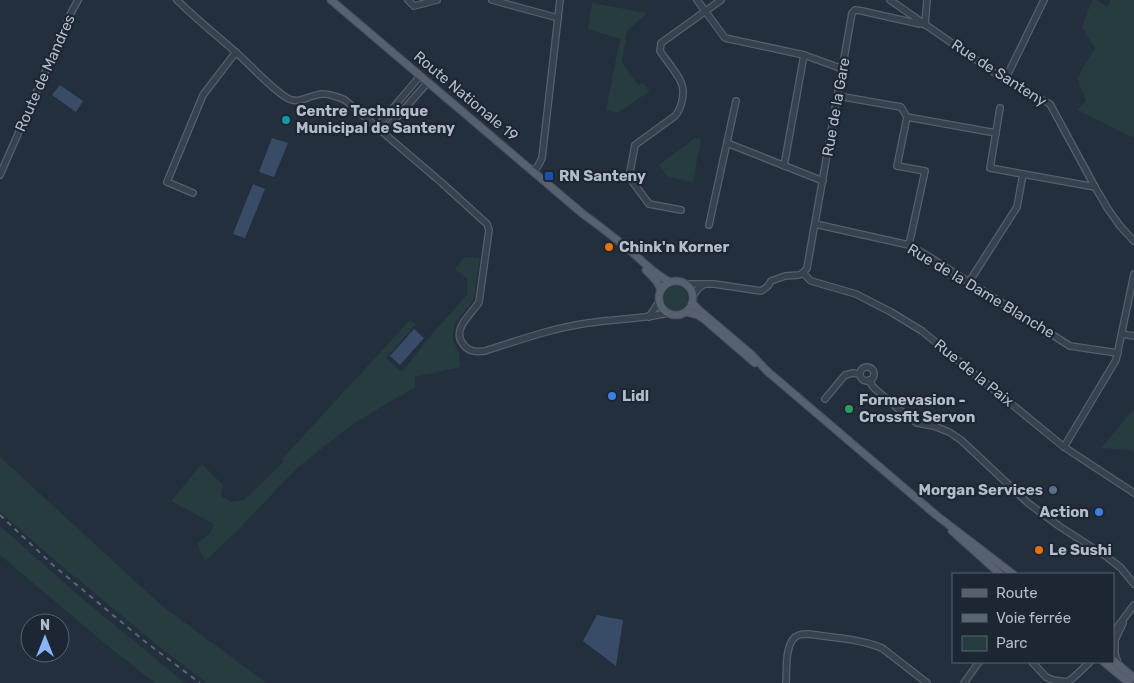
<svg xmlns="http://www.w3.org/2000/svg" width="1134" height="683" viewBox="0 0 1134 683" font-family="Rubik,sans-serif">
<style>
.green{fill:#263c3f}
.water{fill:#394c67}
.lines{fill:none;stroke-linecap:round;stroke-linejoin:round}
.minor-casing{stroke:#565f6c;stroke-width:8}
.major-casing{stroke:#414a57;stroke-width:9}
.minor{stroke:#38414e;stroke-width:5.5}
.major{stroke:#56606e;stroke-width:7}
.rail{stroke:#5a6575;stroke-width:2;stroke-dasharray:5 5;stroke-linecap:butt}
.culture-dot{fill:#0f9aa8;stroke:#1d2633;stroke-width:2}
.transit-dot{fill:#1a4fb4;stroke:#1d2633;stroke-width:2}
.food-dot{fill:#e8710a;stroke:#1d2633;stroke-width:2}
.shop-dot{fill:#3f7fe0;stroke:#1d2633;stroke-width:2}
.leisure-dot{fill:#2e9e5b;stroke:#1d2633;stroke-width:2}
.service-dot{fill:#5c6f8a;stroke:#1d2633;stroke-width:2}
.labels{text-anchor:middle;stroke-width:4.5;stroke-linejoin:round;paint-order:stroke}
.street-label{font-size:15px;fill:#b4bcc9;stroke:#1d2633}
.poi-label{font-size:15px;font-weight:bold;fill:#b4bcc9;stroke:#1d2633;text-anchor:start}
</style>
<rect width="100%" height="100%" fill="#242f3e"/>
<g class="green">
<polygon points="1092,0 1097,0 1107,7 1111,0 1134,0 1134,138 1077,110 1086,101 1077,78 1095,48 1082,27"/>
<polygon points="592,3 647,13 627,31 622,62 638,85 643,83 650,91 617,113 606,110 620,39 588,29"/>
<polygon points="695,138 701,139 693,182 668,177 659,165"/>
<polygon points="465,257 480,258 473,301 455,323 453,334 454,343 459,353 460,367 415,377 415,387 353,424 297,468 235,533 205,561 197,544 211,532 214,524 171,501 202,464 223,485 221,496 231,502 244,500 283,462 283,458 410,320 416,324 386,358 402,372 431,335 467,295 467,279 455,269"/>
<circle cx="676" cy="298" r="12"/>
<polygon points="1134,409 1134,453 1130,450 1101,448"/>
<polygon points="0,457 160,604 266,683 207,683 157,645 51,557 0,512"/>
<polygon points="0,526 85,601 185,683 155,683 114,651 0,555"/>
</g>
<g class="water">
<polygon points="60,85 83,101 76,112 52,95"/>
<polygon points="272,138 288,143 274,177 259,172"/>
<polygon points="253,184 265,189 245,238 233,234"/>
<polygon points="414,329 424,338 400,365 390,356"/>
<polygon points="597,615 623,620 616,666 583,641"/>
</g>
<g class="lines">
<defs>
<g id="minor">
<path d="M177,0c20,20 42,37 63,56 13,12 35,36 49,43 12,5 22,-5 34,-5 8,0 15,3 22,6l97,83 45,41 2,6 -10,72c-7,12 -28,27 -16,42 6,8 13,8 22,7 34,-11 68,-23 103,-28 27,-4 54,-4 80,-10"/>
<polyline points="408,0 414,6 437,0"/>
<polyline points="492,0 558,18"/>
<polyline points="697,0 725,38 804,55 843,69"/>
<polyline points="890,0 1005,80 1050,104 1095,187 1108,209 1120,226 1134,241"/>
<polyline points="925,25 927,0"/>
<polyline points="1005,80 1044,0"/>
<polyline points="838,96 901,107 907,117 996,133"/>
<polyline points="907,117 897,166 925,171 909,245"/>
<polyline points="377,127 420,76"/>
<polyline points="384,132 428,82"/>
<polyline points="727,143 823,181"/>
<polyline points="784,166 804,55"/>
<polyline points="533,171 538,166 542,158 560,0"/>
<polyline points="1023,174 1095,187"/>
<polyline points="0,175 71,13 78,0"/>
<polyline points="193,193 167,182 203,95 236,52"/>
<path d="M681,210l-32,-6 -20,-27 6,-32 40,-29c6,-7 10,-21 7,-31 -2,-9 -17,-26 -22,-34l1,-8 60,-43"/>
<polyline points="815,224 909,245 928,256 1070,346 1118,353"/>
<polyline points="709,225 736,101"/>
<polyline points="803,273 811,281 856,294 891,312 922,331 1064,447 1134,493"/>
<polyline points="803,273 807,268 852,13 855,10 862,11 920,24"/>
<polyline points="969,282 1017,207 1023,174 990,168 1000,108"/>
<polyline points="685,284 714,284 761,291 768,286 771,281 785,276 799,275 803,273"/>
<polyline points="693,296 698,289 703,285"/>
<polyline points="649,317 659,302"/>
<polyline points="1122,334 1134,336"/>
<circle cx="867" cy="374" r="7"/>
<polyline points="869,380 873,387 896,407 917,423 934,426 949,432 961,440 1028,503 1059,526 1107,557 1121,568 1134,584"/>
<polyline points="825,399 845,375 853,373 859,374"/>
<polyline points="1064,447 1116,360 1134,274"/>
<polyline points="1113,633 1134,605"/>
<polyline points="1115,641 1115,654 1118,663"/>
<polyline points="1113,644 1123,623"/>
<polyline points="1032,662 1046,677 1053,680 1067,682 1073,678 1090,662"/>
<path d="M786,683c1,-13 -2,-43 13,-48 3,-1 6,-1 9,-1 21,3 54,5 74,14l45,35"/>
<polyline points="964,683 979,662"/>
</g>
<g id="major">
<path d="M331,0l252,214c17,12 33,25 50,39 12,11 23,22 37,29"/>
<polyline points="646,270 657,282 661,290"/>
<circle cx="676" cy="298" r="17"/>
<polyline points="692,303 700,311 752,355 767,371 936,515 1013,574"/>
<polyline points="686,312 698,315 704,319 755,363"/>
<polyline points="952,531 1000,574"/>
<polyline points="1113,660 1134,678"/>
<polyline points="1104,662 1129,683"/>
</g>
</defs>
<use href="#minor" class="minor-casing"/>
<use href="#major" class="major-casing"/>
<use href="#minor" class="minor"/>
<use href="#major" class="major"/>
<polyline class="rail" points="0,515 54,566 143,640 200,683"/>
</g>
<circle class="culture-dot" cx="286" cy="120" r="5"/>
<rect class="transit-dot" x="544" y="171" width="10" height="10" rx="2.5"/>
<g class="food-dot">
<circle cx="609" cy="247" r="5"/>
<circle cx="1039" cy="550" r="5"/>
</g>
<g class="shop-dot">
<circle cx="612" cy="396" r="5"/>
<circle cx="1099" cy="512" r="5"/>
</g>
<circle class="leisure-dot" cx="849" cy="409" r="5"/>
<circle class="service-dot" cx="1053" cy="490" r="5"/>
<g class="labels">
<g class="street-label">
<text transform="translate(45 73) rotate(-66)" y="5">Route de Mandres</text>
<text transform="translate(999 73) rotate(33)" y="5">Rue de Santeny</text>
<text transform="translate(466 96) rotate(40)" y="5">Route Nationale 19</text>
<text transform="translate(836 107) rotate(-80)" y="5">Rue de la Gare</text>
<text transform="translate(981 291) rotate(31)" y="5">Rue de la Dame Blanche</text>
<text transform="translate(974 373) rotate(39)" y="5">Rue de la Paix</text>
</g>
<g class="poi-label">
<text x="296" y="116">Centre Technique<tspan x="296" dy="17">Municipal de Santeny</tspan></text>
<text x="559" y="181">RN Santeny</text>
<text x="619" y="252">Chink'n Korner</text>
<text x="622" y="401">Lidl</text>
<text x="859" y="405">Formevasion -<tspan x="859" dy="17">Crossfit Servon</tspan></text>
<text x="1043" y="495" text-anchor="end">Morgan Services</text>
<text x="1089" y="517" text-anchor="end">Action</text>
<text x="1049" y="555">Le Sushi</text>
</g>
</g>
<rect x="952" y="573" width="162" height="90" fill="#1d2633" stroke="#59626f"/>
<rect x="962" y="589" width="25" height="8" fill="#56606e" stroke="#59626f"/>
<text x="996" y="598" font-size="15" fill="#b4bcc9">Route</text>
<rect x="962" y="614" width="25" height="8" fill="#5a6575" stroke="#59626f"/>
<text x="996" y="623" font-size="15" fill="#b4bcc9">Voie ferrée</text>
<rect x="962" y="636" width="25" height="15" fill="#263c3f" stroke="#59626f"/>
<text x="996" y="648" font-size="15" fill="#b4bcc9">Parc</text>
<g transform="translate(45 638)"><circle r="24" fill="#1d2633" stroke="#59626f"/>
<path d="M0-4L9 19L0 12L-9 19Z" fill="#8ab4f8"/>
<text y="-8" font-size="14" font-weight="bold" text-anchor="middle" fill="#b4bcc9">N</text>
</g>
</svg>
